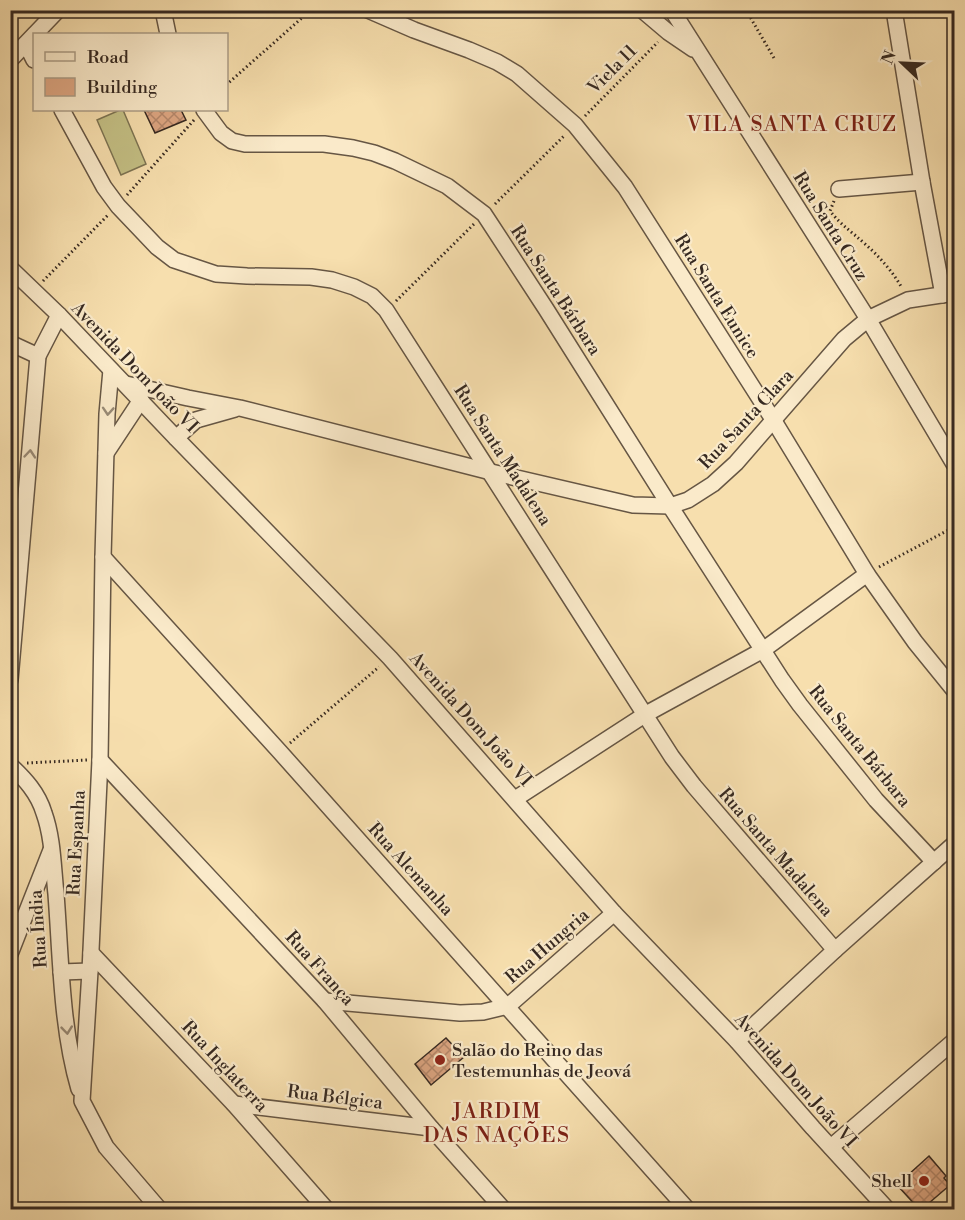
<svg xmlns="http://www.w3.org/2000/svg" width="965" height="1220" viewBox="0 0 965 1220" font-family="'Libre Bodoni',serif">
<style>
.pitch{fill:#c4c085;stroke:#7d7453;stroke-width:1.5}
.building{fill:url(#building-cross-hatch);stroke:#362921;stroke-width:1.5}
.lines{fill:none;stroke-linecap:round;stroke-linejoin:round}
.minor-casing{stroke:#665644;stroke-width:18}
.path{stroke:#362921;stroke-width:3;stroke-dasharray:1.5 3;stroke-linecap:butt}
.minor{stroke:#faeaca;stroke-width:15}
.oneway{stroke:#988a76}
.poi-dot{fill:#8f2418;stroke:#faeaca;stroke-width:2}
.labels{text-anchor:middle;stroke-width:4.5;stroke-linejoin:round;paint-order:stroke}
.street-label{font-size:18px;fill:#362921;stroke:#faeaca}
.poi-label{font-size:18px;fill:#362921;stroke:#faeaca;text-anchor:start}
.quarter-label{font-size:21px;letter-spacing:1.5px;fill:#7a1f14;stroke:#faeaca}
</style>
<defs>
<pattern id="building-cross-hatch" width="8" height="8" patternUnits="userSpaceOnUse" patternTransform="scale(1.5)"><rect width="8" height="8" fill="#dda682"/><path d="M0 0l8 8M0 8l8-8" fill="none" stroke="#b4876a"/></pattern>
</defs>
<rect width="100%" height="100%" fill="#f7dfae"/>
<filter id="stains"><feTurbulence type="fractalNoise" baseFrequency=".00333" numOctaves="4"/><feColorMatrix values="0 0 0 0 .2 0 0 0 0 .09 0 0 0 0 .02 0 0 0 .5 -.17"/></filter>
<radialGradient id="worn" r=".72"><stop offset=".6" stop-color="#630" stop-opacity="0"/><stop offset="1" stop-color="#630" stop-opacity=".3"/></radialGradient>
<polygon class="pitch" points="120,110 123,110 146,164 121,175 97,120"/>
<g class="building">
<polygon points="144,110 181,110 186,120 155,133"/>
<polygon points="446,1038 464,1057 431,1085 415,1064"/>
<polygon points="929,1156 946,1176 944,1178 950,1185 922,1209 919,1209 897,1185"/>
</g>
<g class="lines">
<defs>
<g id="minor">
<polyline points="163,10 168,34"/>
<polyline points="368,10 414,30 469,50 497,62 517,74 575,125 625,187 774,421 867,574 915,642 954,690"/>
<polyline points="642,10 668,32 693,49"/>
<polyline points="672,10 868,319 954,464"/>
<polyline points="894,10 922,182 943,295"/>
<polyline points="35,34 58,10"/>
<polyline points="26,44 34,60"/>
<polyline points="10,60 34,35"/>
<polyline points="62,110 104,187 118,206 157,247 174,260 216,274 247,276 311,277 332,280 354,287 372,296 386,310 672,757 694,786 835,950"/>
<polyline points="204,110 221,133 232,141 245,144 324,144 353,148 374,153 395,161 447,186 484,214 546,309 670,506 782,680 800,705 876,800 934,862"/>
<polyline points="839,189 922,182"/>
<polyline points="10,268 59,315 176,438 390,658 614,913 737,1041 813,1128 888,1210"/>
<polyline points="10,343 38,356"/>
<polyline points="111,370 107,414 103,557 100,760 90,971 82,1101 106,1147 160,1210"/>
<polyline points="126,384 188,398 240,408 491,472 633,505 670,506 688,500 713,484 736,463 844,339 868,319 908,300 954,293"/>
<polyline points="176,438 196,420 235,409"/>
<polyline points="106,453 141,400"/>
<polyline points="103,557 280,752 688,1210"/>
<polyline points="10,680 38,356 59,315"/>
<polyline points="100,760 325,1001 431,1128 504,1210"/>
<path d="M10,765c15,14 28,28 34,48 9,25 9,54 12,81 5,65 5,133 23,195"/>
<polyline points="515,799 646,714 763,650 867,574"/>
<polyline points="91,953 234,1104 327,1210"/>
<polyline points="10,954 51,850"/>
<polyline points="61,972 90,971"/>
<polyline points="325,1001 460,1013 483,1012 508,1006 614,913"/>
<polyline points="737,1041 835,950 954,844"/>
<polyline points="234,1104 431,1128"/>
<polyline points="831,1147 954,1041"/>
</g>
</defs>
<use href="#minor" class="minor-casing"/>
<g class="path">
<polyline points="746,10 774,58"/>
<polyline points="226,85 311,10"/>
<polyline points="585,116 658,42"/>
<polyline points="127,195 194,120"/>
<path d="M834,201l-4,10c12,15 21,20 35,33 14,12 28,28 37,44"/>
<polyline points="495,204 565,135"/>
<polyline points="43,281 108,215"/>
<polyline points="396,301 475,223"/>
<polyline points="879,567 954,527"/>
<polyline points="290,743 379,667"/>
<polyline points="27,763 87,760"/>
</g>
<use href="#minor" class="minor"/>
</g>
<defs><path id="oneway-chevron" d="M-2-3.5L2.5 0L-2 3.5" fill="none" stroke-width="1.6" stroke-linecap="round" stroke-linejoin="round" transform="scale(1.5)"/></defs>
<g class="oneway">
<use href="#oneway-chevron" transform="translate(108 411) rotate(94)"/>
<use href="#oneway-chevron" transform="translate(30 454) rotate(-85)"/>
<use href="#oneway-chevron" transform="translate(67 1030) rotate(84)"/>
</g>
<g class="poi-dot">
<circle cx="440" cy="1060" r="6"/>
<circle cx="924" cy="1181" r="6"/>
</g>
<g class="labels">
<g class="street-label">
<text transform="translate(612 69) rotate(-45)" y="6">Viela 11</text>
<text transform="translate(831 226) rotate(58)" y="6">Rua Santa Cruz</text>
<text transform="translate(556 290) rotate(57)" y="6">Rua Santa Bárbara</text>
<text transform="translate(717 296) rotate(58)" y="6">Rua Santa Eunice</text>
<text transform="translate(135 367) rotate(46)" y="6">Avenida Dom João VI</text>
<text transform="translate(746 419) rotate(-47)" y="6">Rua Santa Clara</text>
<text transform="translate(503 455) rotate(57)" y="6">Rua Santa Madalena</text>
<text transform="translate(471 719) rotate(48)" y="6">Avenida Dom João VI</text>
<text transform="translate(860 746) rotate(51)" y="6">Rua Santa Bárbara</text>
<text transform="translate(76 843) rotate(-87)" y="6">Rua Espanha</text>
<text transform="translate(776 852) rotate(49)" y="6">Rua Santa Madalena</text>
<text transform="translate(411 869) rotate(48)" y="6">Rua Alemanha</text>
<text transform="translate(38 929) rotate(-94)" y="6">Rua Índia</text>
<text transform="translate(547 946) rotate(-41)" y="6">Rua Hungria</text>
<text transform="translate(320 968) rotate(48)" y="6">Rua França</text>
<text transform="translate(225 1066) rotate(47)" y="6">Rua Inglaterra</text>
<text transform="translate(796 1080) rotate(48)" y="6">Avenida Dom João VI</text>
<text transform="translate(335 1097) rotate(7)" y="6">Rua Bélgica</text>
</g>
<g class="poi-label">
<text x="452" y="1056">Salão do Reino das<tspan x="452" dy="21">Testemunhas de Jeová</tspan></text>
<text x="912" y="1187" text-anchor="end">Shell</text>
</g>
<g class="quarter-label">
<text x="792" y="131">VILA SANTA CRUZ</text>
<text x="497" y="1118">JARDIM<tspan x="497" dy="24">DAS NAÇÕES</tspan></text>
</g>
</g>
<rect width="965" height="1220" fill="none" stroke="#f7dfae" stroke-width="36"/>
<rect x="12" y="12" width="941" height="1196" fill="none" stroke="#362921" stroke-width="3"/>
<rect x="18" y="18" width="929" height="1184" fill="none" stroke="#362921" stroke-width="1.5"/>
<rect x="33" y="33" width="195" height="78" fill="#faeaca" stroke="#ac9d86" stroke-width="1.5"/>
<rect x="45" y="52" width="30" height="9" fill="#faeaca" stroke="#ac9d86" stroke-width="1.5"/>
<text x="87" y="63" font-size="18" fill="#362921">Road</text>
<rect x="45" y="78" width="30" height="18" fill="#dda682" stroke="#ac9d86" stroke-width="1.5"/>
<text x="87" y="93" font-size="18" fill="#362921">Building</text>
<g transform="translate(902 63) rotate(293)" stroke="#faeaca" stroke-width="4.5" paint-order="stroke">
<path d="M0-4.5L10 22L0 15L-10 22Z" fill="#362921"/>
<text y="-9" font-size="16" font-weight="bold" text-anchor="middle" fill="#362921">N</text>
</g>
<rect width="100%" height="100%" filter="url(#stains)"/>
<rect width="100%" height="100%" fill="url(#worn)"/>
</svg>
